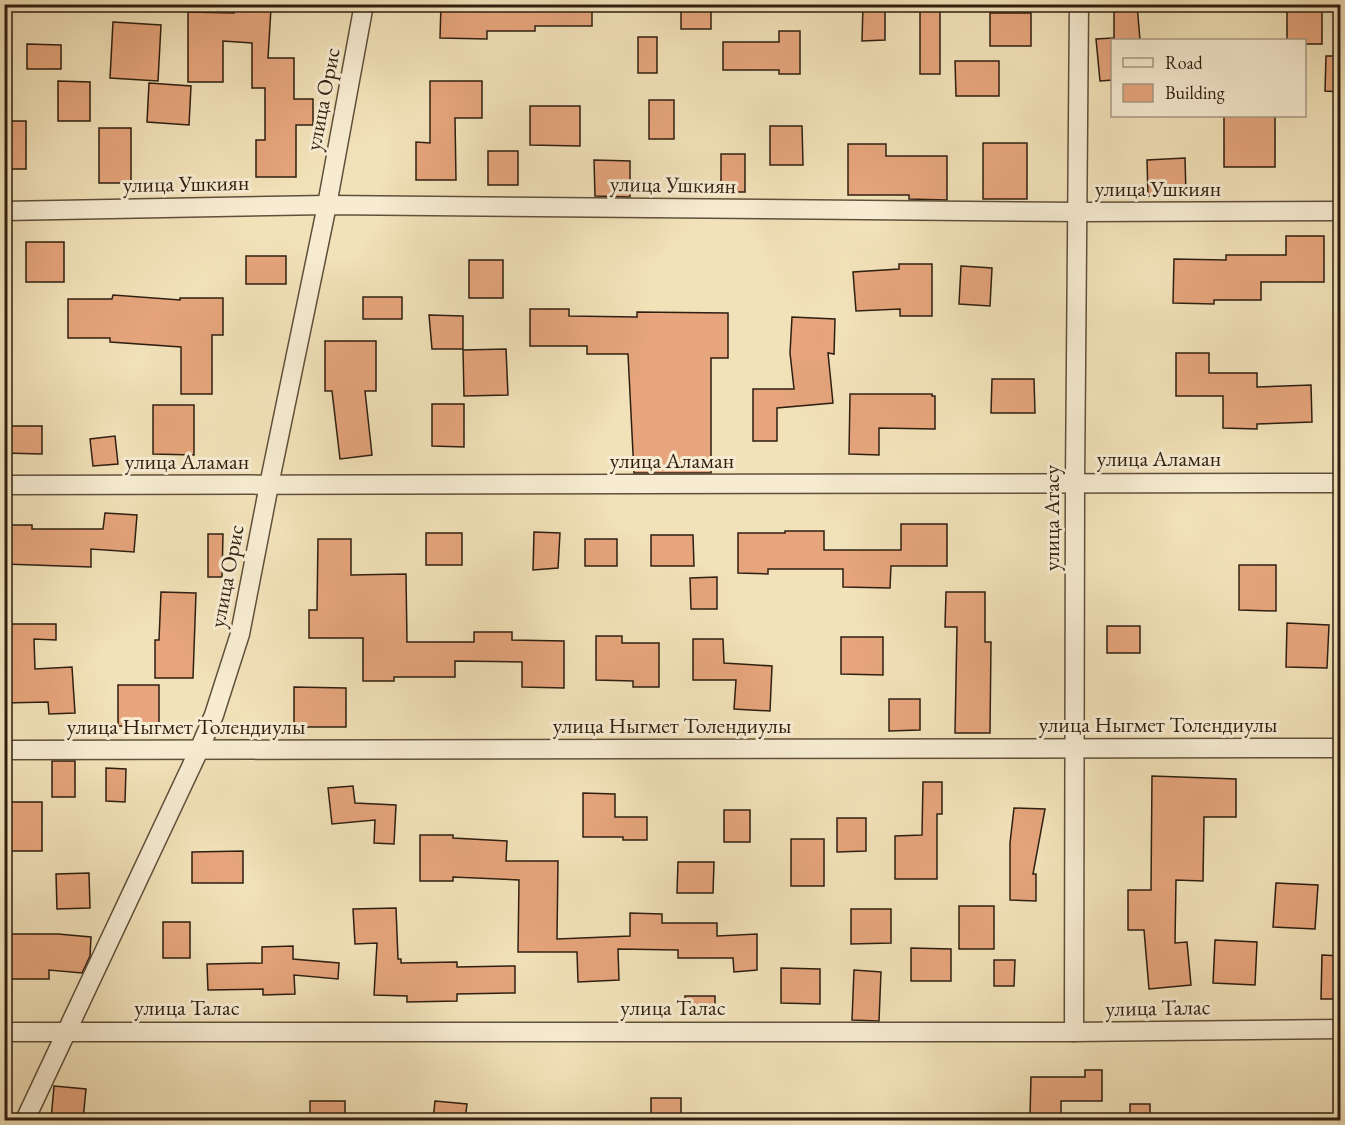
<svg xmlns="http://www.w3.org/2000/svg" width="1345" height="1125" viewBox="0 0 1345 1125" font-family="'EB Garamond',serif">
<style>
.building{fill:#e6a57c;stroke:#2f1f11;stroke-width:1.5}
.lines{fill:none;stroke-linecap:round;stroke-linejoin:round}
.street-casing{stroke:#60503b;stroke-width:21}
.street{stroke:#f7ecd2;stroke-width:18}
.labels{text-anchor:middle;stroke-width:6;stroke-linejoin:round;paint-order:stroke}
.street-label{font-size:22px;fill:#2f1f11;stroke:#f7ecd2}
</style>
<rect width="100%" height="100%" fill="#f2e2b9"/>
<filter id="stains"><feTurbulence type="fractalNoise" baseFrequency=".00333" numOctaves="4"/><feColorMatrix values="0 0 0 0 .2 0 0 0 0 .09 0 0 0 0 .02 0 0 0 .5 -.17"/></filter>
<radialGradient id="worn" r=".72"><stop offset=".6" stop-color="#630" stop-opacity="0"/><stop offset="1" stop-color="#630" stop-opacity=".3"/></radialGradient>
<g class="building">
<polygon points="441,4 592,4 592,26 535,26 535,31 487,31 487,39 440,38"/>
<rect x="681" y="4" width="30" height="25"/>
<polygon points="863,4 885,4 885,40 862,41"/>
<rect x="920" y="4" width="20" height="70"/>
<polygon points="1114,4 1137,4 1140,40 1114,40"/>
<polygon points="1287,4 1322,4 1322,44 1305,44 1305,40 1287,40"/>
<polygon points="235,6 271,8 268,58 294,58 294,99 313,99 313,125 296,125 296,177 256,177 256,140 265,140 265,88 252,88 252,43 223,41 223,82 188,82 188,12 234,13"/>
<rect x="990" y="13" width="41" height="33"/>
<polygon points="113,22 161,25 158,81 110,78"/>
<polygon points="779,31 800,31 800,74 779,74 779,70 723,70 723,42 779,42"/>
<rect x="638" y="37" width="19" height="36"/>
<polygon points="1113,38 1113,80 1100,81 1096,39"/>
<polygon points="27,44 61,45 61,69 27,69"/>
<polygon points="1326,56 1341,56 1341,92 1325,91"/>
<polygon points="955,61 999,61 999,96 956,96"/>
<polygon points="58,81 90,82 90,121 58,121"/>
<polygon points="430,81 482,81 482,118 455,118 456,180 416,180 416,142 430,143"/>
<polygon points="149,83 191,86 189,125 147,122"/>
<rect x="649" y="100" width="25" height="39"/>
<polygon points="530,106 580,106 580,146 530,145"/>
<rect x="1224" y="116" width="51" height="51"/>
<rect x="4" y="121" width="22" height="48"/>
<polygon points="770,126 802,126 803,165 770,165"/>
<rect x="99" y="128" width="32" height="55"/>
<rect x="983" y="143" width="44" height="56"/>
<polygon points="848,144 886,144 886,156 947,156 947,200 909,199 909,195 848,195"/>
<rect x="488" y="151" width="30" height="34"/>
<rect x="721" y="154" width="24" height="38"/>
<polygon points="1185,158 1186,195 1148,196 1147,160"/>
<polygon points="594,160 630,161 630,197 595,196"/>
<polygon points="1286,236 1324,236 1324,282 1261,282 1261,300 1214,300 1214,304 1173,303 1174,259 1226,260 1226,255 1286,255"/>
<rect x="26" y="242" width="38" height="40"/>
<rect x="246" y="256" width="40" height="28"/>
<rect x="469" y="260" width="34" height="38"/>
<polygon points="899,264 932,264 932,316 900,316 900,309 856,311 853,272 899,269"/>
<polygon points="961,266 992,268 990,306 959,304"/>
<polygon points="113,295 180,300 180,298 223,298 223,335 212,335 212,394 181,394 181,347 110,342 110,338 68,338 68,299 112,299"/>
<rect x="363" y="297" width="39" height="22"/>
<polygon points="530,309 569,309 569,316 637,317 637,312 728,313 728,358 711,358 711,473 634,473 628,354 587,354 587,346 530,346"/>
<polygon points="429,315 463,316 463,349 432,349"/>
<polygon points="792,317 835,319 834,354 828,353 833,403 777,408 777,441 753,441 753,389 794,389 790,353"/>
<polygon points="325,341 376,341 376,391 365,391 372,455 340,459 332,391 325,391"/>
<polygon points="506,349 508,395 464,396 463,350"/>
<polygon points="1176,353 1209,353 1209,373 1257,373 1257,387 1311,385 1312,422 1257,424 1257,429 1223,428 1223,396 1176,396"/>
<polygon points="992,379 1034,379 1035,413 991,413"/>
<polygon points="850,394 932,394 932,396 935,396 935,429 879,428 879,455 849,454"/>
<polygon points="432,404 464,404 464,447 432,446"/>
<polygon points="153,405 194,405 194,455 153,454"/>
<polygon points="4,426 42,426 42,454 4,453"/>
<polygon points="115,436 118,464 93,466 90,439"/>
<polygon points="105,513 137,515 134,552 91,549 91,567 4,564 4,525 32,525 32,529 103,529"/>
<polygon points="901,524 947,524 947,566 891,566 890,588 843,587 843,569 768,569 768,574 738,573 738,533 785,533 785,531 824,531 824,550 901,550"/>
<polygon points="534,532 560,533 558,568 533,570"/>
<rect x="426" y="533" width="36" height="32"/>
<polygon points="208,534 223,534 222,577 208,577"/>
<polygon points="651,535 693,535 694,566 651,566"/>
<polygon points="318,539 351,539 351,575 406,574 407,642 474,642 474,632 512,632 512,640 564,641 564,688 522,687 522,662 455,661 455,677 394,677 394,681 363,681 363,638 309,638 309,610 317,610"/>
<rect x="585" y="539" width="32" height="27"/>
<polygon points="1239,565 1276,565 1276,611 1239,610"/>
<polygon points="717,577 717,609 691,609 690,578"/>
<polygon points="161,592 196,593 193,678 155,678 155,640 159,640"/>
<polygon points="946,592 985,592 985,642 991,642 990,733 955,733 957,627 945,627"/>
<polygon points="1287,623 1329,625 1327,668 1286,667"/>
<polygon points="4,624 56,624 56,640 34,639 35,669 72,667 75,713 49,714 48,702 4,703"/>
<rect x="1107" y="626" width="33" height="27"/>
<polygon points="596,636 622,636 622,643 659,643 659,687 633,687 633,681 596,680"/>
<polygon points="841,637 883,637 883,675 841,674"/>
<polygon points="693,639 723,639 724,663 772,666 770,711 734,709 736,680 693,680"/>
<rect x="118" y="685" width="41" height="41"/>
<polygon points="294,687 346,688 346,727 294,727"/>
<polygon points="889,699 920,699 920,730 889,731"/>
<rect x="52" y="761" width="23" height="36"/>
<polygon points="106,768 126,769 125,802 106,801"/>
<polygon points="1152,776 1236,779 1236,817 1204,817 1203,881 1176,880 1175,943 1187,942 1191,985 1149,989 1144,930 1128,930 1128,890 1151,890"/>
<polygon points="923,782 942,782 942,814 937,814 937,879 895,879 895,836 922,835"/>
<polygon points="353,786 355,803 396,805 394,844 374,843 375,820 332,824 328,788"/>
<polygon points="583,793 615,794 615,817 647,817 647,840 623,840 623,837 583,837"/>
<rect x="5" y="802" width="37" height="49"/>
<polygon points="1014,808 1045,809 1033,874 1036,874 1036,901 1010,900 1010,843"/>
<rect x="724" y="810" width="26" height="32"/>
<polygon points="837,818 866,818 866,851 837,852"/>
<polygon points="420,835 453,835 453,838 507,841 506,861 558,861 557,939 630,936 630,913 662,914 662,923 717,923 717,936 757,934 757,970 734,972 733,958 678,958 678,950 618,949 619,980 578,982 577,952 518,952 519,880 453,877 453,881 420,881"/>
<rect x="791" y="839" width="33" height="47"/>
<polygon points="243,851 243,883 192,883 192,852"/>
<polygon points="678,862 714,862 713,893 677,893"/>
<polygon points="89,873 90,908 57,909 56,874"/>
<polygon points="1276,883 1318,885 1315,929 1273,927"/>
<rect x="959" y="906" width="35" height="43"/>
<polygon points="396,908 398,959 401,959 401,963 457,962 457,967 515,966 515,993 457,994 457,1001 407,1002 407,996 374,995 377,943 355,944 353,909"/>
<polygon points="851,909 891,909 891,943 851,944"/>
<rect x="163" y="922" width="27" height="36"/>
<polygon points="7,934 58,934 91,937 90,956 82,973 49,970 49,979 7,979"/>
<polygon points="1215,940 1257,942 1255,985 1213,983"/>
<polygon points="293,946 293,959 339,963 338,979 294,975 295,994 263,995 263,989 208,990 207,964 262,963 262,947"/>
<polygon points="911,948 951,949 951,981 911,981"/>
<polygon points="1322,955 1341,956 1341,999 1321,999"/>
<polygon points="994,960 1015,960 1014,986 994,986"/>
<polygon points="781,968 820,969 820,1004 781,1003"/>
<polygon points="854,970 881,972 879,1021 852,1020"/>
<rect x="685" y="996" width="30" height="16"/>
<polygon points="1085,1070 1102,1070 1102,1101 1061,1101 1061,1116 1030,1116 1031,1077 1085,1077"/>
<polygon points="54,1086 86,1089 83,1120 51,1120"/>
<rect x="651" y="1098" width="30" height="22"/>
<rect x="310" y="1101" width="35" height="19"/>
<polygon points="435,1101 467,1104 465,1120 433,1120"/>
<rect x="1130" y="1104" width="20" height="16"/>
</g>
<g class="lines">
<defs>
<g id="street">
<polyline points="4,211 327,205 1078,212 1340,211"/>
<polyline points="4,485 1340,483"/>
<polyline points="4,750 1340,748"/>
<polyline points="4,1032 1074,1032 1340,1029"/>
<polyline points="1074,1032 1075,482 1079,4"/>
<polyline points="25,1120 199,750 214,715 240,634 269,485 327,205 364,4"/>
</g>
</defs>
<use href="#street" class="street-casing"/>
<use href="#street" class="street"/>
</g>
<g class="labels">
<g class="street-label">
<text transform="translate(322 99) rotate(-79)" y="8">улица Орис</text>
<text transform="translate(186 183) rotate(-1)" y="8">улица Ушкиян</text>
<text transform="translate(673 184) rotate(1)" y="8">улица Ушкиян</text>
<text x="1158" y="196">улица Ушкиян</text>
<text x="1159" y="466">улица Аламан</text>
<text x="672" y="468">улица Аламан</text>
<text x="187" y="469">улица Аламан</text>
<text transform="translate(1051 518) rotate(-90)" y="8">улица Атасу</text>
<text transform="translate(226 576) rotate(-79)" y="8">улица Орис</text>
<text x="1158" y="732">улица Ныгмет Толендиулы</text>
<text x="672" y="733">улица Ныгмет Толендиулы</text>
<text x="186" y="734">улица Ныгмет Толендиулы</text>
<text x="187" y="1015">улица Талас</text>
<text x="673" y="1015">улица Талас</text>
<text transform="translate(1158 1007) rotate(-1)" y="8">улица Талас</text>
</g>
</g>
<rect width="1345" height="1125" fill="none" stroke="#f2e2b9" stroke-width="24"/>
<rect x="6" y="6" width="1333" height="1113" fill="none" stroke="#2f1f11" stroke-width="3"/>
<rect x="12" y="12" width="1321" height="1101" fill="none" stroke="#2f1f11" stroke-width="1.5"/>
<rect x="1111" y="39" width="195" height="78" fill="#f7ecd2" stroke="#a79a85" stroke-width="1.5"/>
<rect x="1123" y="58" width="30" height="9" fill="#f7ecd2" stroke="#a79a85" stroke-width="1.5"/>
<text x="1165" y="69" font-size="18" fill="#2f1f11">Road</text>
<rect x="1123" y="84" width="30" height="18" fill="#e6a57c" stroke="#a79a85" stroke-width="1.5"/>
<text x="1165" y="99" font-size="18" fill="#2f1f11">Building</text>
<rect width="100%" height="100%" filter="url(#stains)"/>
<rect width="100%" height="100%" fill="url(#worn)"/>
</svg>
